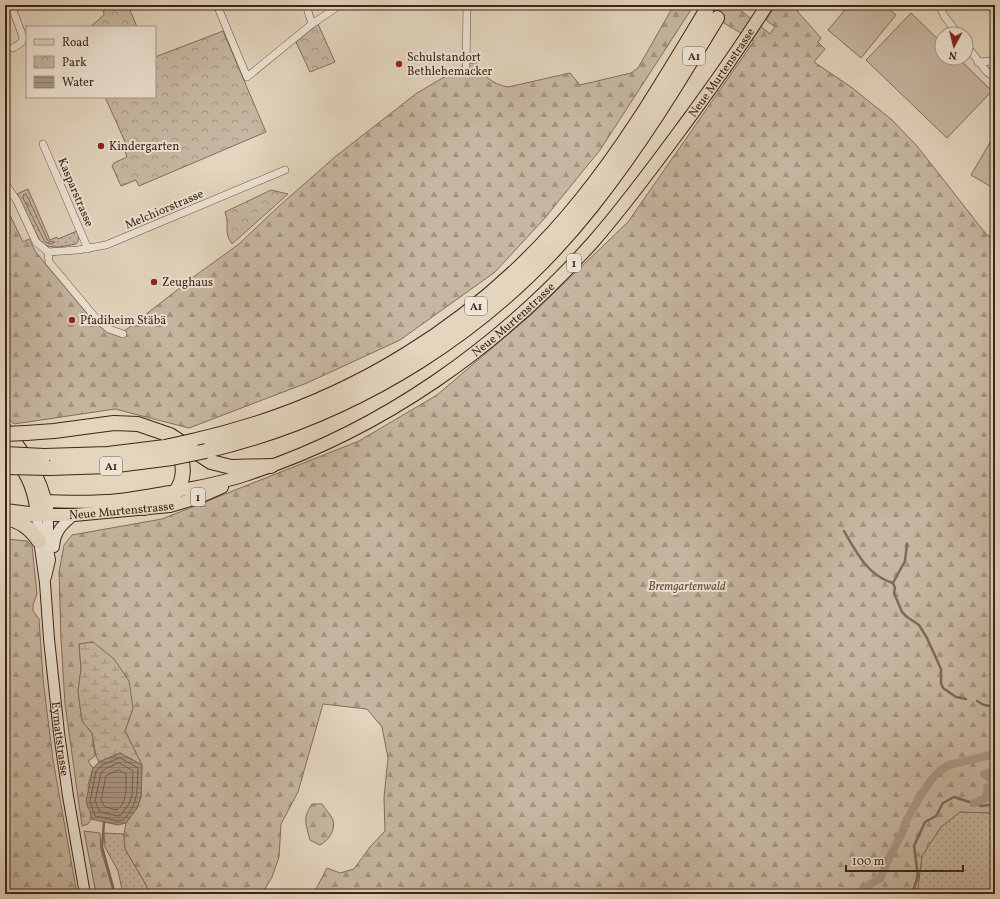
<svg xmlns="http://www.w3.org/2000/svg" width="1000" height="899" viewBox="0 0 1000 899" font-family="Vollkorn,serif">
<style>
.grass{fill:url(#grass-dots);stroke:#836e5e}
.forest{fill:url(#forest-firs);stroke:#836e5e}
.wetland{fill:url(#wetland-marsh);stroke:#836e5e}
.park{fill:url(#park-crowns);stroke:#836e5e}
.pitch{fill:#c7b7a2;stroke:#836e5e}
.water{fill:url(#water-rules);stroke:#806a5a}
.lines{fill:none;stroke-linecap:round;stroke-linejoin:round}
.shore{stroke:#755e50;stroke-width:1}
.stream{stroke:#806a5a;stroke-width:2.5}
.canal{stroke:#ab9986;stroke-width:8}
.motorway-tunnel{stroke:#c2b29d;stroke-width:14;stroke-dasharray:14 7;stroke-linecap:butt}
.minor-casing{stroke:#685042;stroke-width:8}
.secondary-casing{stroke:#3f2419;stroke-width:12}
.primary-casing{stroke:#3f2419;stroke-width:14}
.motorway-casing{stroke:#3f2419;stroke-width:16}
.minor{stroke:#ede4d5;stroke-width:7}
.secondary{stroke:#ede4d5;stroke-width:10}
.primary{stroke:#e3d5be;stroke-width:12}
.motorway{stroke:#e3d5be;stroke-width:14}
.motorway-bridge-casing{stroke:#3f2419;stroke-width:16;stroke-linecap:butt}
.motorway-bridge{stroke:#e3d5be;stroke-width:14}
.poi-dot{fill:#8f2418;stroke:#ede4d5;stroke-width:1.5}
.labels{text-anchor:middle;stroke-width:4;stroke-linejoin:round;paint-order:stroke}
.shield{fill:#ede4d5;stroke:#735e51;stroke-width:1}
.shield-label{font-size:11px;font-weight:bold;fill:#3f2419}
.poi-label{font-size:12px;fill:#3f2419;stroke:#ede4d5;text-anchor:start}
.street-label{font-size:12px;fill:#3f2419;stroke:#ede4d5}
.park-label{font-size:12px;font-style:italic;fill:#61493b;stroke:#ede4d5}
</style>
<defs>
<pattern id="grass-dots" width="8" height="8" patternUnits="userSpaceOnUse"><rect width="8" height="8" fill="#c7b7a2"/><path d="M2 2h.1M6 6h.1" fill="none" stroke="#a39583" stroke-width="1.8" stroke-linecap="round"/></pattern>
<pattern id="forest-firs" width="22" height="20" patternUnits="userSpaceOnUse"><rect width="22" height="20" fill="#c7b7a2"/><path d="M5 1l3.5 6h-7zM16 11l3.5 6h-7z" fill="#a39583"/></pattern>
<pattern id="wetland-marsh" width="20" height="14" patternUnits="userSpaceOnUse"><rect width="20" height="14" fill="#c7b7a2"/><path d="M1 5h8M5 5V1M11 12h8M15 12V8" fill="none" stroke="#a39583"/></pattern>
<pattern id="park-crowns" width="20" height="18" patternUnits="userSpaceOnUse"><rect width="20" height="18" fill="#c7b7a2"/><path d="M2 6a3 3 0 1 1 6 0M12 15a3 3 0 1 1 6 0" fill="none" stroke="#a39583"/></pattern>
<pattern id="water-rules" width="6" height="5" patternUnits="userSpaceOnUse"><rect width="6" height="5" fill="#ab9986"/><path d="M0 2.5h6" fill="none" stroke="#8d7d6d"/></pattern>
</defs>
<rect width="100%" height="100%" fill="#e3d5be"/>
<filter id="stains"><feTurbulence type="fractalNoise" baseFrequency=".005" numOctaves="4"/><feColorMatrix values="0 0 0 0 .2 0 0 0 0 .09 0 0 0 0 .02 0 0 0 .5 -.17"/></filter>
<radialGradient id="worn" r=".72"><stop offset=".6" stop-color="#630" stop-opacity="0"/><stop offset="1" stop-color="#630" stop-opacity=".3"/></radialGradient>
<g class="grass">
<path d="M28,189l22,51 7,-3 1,2 19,-8c2,5 3,9 -1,13 -12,2 -25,6 -35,-1l-24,-49z"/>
<polygon points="960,812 995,813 995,894 917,894 922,856 941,827"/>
<polygon points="104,833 124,834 125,849 145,883 150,894 123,894 118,871 105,847"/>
</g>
<g class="forest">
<path d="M674,5h60l36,29 5,-7 -9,-7 10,-15h20l2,7 23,26 -3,4 7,7 -11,13 37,25 40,32 26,27 69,88 7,5 2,-1v575l-35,-1 -19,15 -19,29 -5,38h-596l-5,-5 11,-21 13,5 14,-4 16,-22 15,-16 -1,-33 4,-40 -6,-31 -15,-18 -44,-5 -25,88 -17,32 -2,33 -7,20 -10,17h-112l-5,-11 -20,-34 -1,-15 2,-11 11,-15 4,-11 1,-32 -17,-34 8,-23 -41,-66 -13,2 2,25 -3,22 4,30 10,12 3,23 -7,5 5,7 -5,17 3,34 -3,5 -6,2 -17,-122 -4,-64 -2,-68 5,-27 8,-10 90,-16 197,-78 78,-46 95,-81 96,-92 126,-181 -60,-36 -94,145 -56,69 -49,53 -95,68 -93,43 -118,45 -74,-19 -101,15 -9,-8v-211l18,37 6,-3 6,12 9,11 46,55 14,13 14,6 67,-52v-3l5,-5 2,2 47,-34 39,-37 58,-51 81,-63 46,-27 13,-4c7,14 16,22 32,25l62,-14 10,12 51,-12 7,-5z"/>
<polygon points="24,194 27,196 48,241 55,242 51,244 45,242 23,198"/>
<polygon points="5,539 27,541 32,546 37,594 33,605 33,611 39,619 43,679 53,760 77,894 5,894"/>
<path d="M312,804h10c3,5 9,11 11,16 3,10 -5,21 -13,25l-10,-5c-4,-16 -8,-21 2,-36z"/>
<polygon points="84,831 100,833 101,850 114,894 96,894"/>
</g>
<polygon class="wetland" points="93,642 114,659 129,681 133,708 125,731 142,765 120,753 99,762 96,756 92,733 82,721 78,691 81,669 79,644"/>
<g class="park">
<polygon points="103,5 128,5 137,27 90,27 104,15"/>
<polygon points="318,24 335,62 310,72 296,42"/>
<polygon points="223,31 266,132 139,186 136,180 121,186 112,166 114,163 127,157 124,148 127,146 105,97 155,97 155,57"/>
<path d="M271,190l17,4 -56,50c-9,-12 -2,-20 -7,-32z"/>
</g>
<g class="pitch">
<polygon points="849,5 884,5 896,15 861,58 828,30"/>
<polygon points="911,13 942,43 942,58 958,58 992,91 947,138 866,60"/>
<polygon points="995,134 995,189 971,175"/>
</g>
<polygon class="water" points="120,753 142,765 141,797 137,808 126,823 118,825 91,819 90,810 88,808 86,801 93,768 99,762"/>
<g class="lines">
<g class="shore">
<path d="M120,758l18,10c-1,20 1,37 -15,52l-5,1 -23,-5 -5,-15 6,-30 6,-6z"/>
<polygon points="119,763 132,770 133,771 132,796 129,804 121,815 118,816 100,812 95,801 101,773 105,769"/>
<path d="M119,770l7,4c0,13 2,27 -9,36l-12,-3 -4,-7 5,-24z"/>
</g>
<g class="stream">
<path d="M844,531c12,21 24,45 49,52"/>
<polyline points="907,544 905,561 893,583 895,588 894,593 902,612 907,617 919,625 927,638 941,669 941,683 943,688 956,697 966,699"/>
<polyline points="977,701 984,705 995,707"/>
<polyline points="104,822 102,847 115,894"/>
<polyline points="912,894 918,876 914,846 925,822 936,816 943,803 954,797 982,806 995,804"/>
</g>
<g class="canal">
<polyline points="995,771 984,774 992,780 995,780"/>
<polyline points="974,803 990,796 987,787 995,788"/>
<polyline points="858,894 867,886 880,879 889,858 903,831 906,821 921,795 931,780 941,770 949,765 995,754"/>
</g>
<polyline class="motorway-tunnel" points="717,18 725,5"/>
<defs>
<g id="minor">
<path d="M11,5l12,32c0,6 -5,8 -10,11"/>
<polyline points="217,5 247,77 312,24 340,5"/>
<polyline points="306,5 312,24"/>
<polyline points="939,5 945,17 958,34"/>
<polyline points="966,45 986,71 995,78"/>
<polyline points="978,62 995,61"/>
<polyline points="466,66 467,5"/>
<polyline points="43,144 88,249"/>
<polyline points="5,183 17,201 36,242 48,252 49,262 95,317 109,329 123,334"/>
<polyline points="48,252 78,250 106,245 285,170"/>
</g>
<g id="secondary">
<path id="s1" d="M37,515l3,32 5,36 4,56 10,94 9,63 17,98"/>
<path d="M54,547c1,-16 8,-22 20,-32"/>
<polyline points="46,577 50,560 48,549 48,515"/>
</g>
<g id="primary">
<path d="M5,429c20,24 36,48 42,79"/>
<path id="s2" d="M5,445c19,24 29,39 32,70h37l96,-9 27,-8 25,-11"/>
<path id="s3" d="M36,501c23,0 46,2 70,0 22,-1 43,-6 65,-9 26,-5 52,-9 77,-18 135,-44 251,-127 345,-232 35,-40 66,-83 97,-125 27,-37 53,-74 77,-112"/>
</g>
<g id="motorway">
<polyline points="26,433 54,431 114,423 138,424 170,435 211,462 231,467 271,466"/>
<path d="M192,441c154,-34 290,-118 389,-241 48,-59 86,-125 125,-189"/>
<path d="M206,451c152,-36 289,-122 386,-245 47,-59 86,-123 125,-188"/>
<polyline points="44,456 108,454 165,447"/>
<polyline points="50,468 109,466 172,458"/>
<path d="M144,508c8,-2 17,-4 24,-9 18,-13 19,-37 6,-53"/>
<polyline points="5,511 37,515"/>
<path d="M5,518c16,3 25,10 34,23"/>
</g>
</defs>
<use href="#minor" class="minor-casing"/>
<use href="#secondary" class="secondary-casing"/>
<use href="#primary" class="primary-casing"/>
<use href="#motorway" class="motorway-casing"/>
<use href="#minor" class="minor"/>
<use href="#secondary" class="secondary"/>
<use href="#primary" class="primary"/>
<use href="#motorway" class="motorway"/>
<defs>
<g id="motorway-bridge">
<polyline points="5,434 26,433"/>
<polyline points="165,447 192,441"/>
<polyline points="5,454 44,456"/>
<polyline points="172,458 206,451"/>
<polyline points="5,467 50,468"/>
</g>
</defs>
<use href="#motorway-bridge" class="motorway-bridge-casing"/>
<use href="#motorway-bridge" class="motorway-bridge"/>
</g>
<g class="poi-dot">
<circle cx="399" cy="64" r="4"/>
<circle cx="101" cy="146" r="4"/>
<circle cx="154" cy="282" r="4"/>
<circle cx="72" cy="320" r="4"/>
</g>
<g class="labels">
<g class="shield">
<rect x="683" y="47" width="22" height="18" rx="3"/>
<rect x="567" y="254" width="14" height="18" rx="3"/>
<rect x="465" y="297" width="22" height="18" rx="3"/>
<rect x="100" y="457" width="22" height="18" rx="3"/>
<rect x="191" y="488" width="14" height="18" rx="3"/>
</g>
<g class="shield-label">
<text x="694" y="60">A1</text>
<text x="574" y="267">1</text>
<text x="476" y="310">A1</text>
<text x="111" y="470">A1</text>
<text x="198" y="501">1</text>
</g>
<g class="poi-label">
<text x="407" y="61">Schulstandort<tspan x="407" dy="14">Bethlehemacker</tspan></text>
<text x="109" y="150">Kindergarten</text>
<text x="162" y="286">Zeughaus</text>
<text x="80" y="324">Pfadiheim Stäbä</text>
</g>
<g class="street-label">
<text dy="4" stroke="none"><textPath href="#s3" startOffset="848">Neue Murtenstrasse</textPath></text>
<text transform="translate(76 192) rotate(67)" y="4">Kasparstrasse</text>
<text transform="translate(164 209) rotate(-23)" y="4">Melchiorstrasse</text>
<text dy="4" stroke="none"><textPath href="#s3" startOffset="524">Neue Murtenstrasse</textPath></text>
<text dy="4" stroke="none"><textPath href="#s2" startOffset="163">Neue Murtenstrasse</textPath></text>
<text dy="4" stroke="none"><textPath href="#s1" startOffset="225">Eymattstrasse</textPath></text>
</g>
<g class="park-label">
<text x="687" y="590">Bremgartenwald</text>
</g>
</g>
<rect width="1000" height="899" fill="none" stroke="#e3d5be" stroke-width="20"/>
<rect x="6" y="6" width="988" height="887" fill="none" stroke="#3f2419" stroke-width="2"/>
<rect x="10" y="10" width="980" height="879" fill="none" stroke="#3f2419"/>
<rect x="26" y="26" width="130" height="72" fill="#ede4d5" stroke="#a7978a"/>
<rect x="34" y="39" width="20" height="6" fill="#e3d5be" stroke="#a7978a"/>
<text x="62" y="46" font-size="12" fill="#3f2419">Road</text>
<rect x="34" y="56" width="20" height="12" fill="url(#park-crowns)" stroke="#a7978a"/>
<text x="62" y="66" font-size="12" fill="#3f2419">Park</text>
<rect x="34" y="76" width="20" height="12" fill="url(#water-rules)" stroke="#a7978a"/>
<text x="62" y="86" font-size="12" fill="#3f2419">Water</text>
<g transform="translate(954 46) rotate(187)"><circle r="19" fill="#ede4d5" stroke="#a7978a"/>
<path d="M0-3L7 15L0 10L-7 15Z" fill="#8f2418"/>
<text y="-6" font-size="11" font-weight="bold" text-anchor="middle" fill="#3f2419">N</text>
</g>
<path d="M846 865v6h117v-6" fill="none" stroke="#3f2419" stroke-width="2"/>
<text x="852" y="865" font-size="12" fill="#3f2419" stroke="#ede4d5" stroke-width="3" paint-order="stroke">100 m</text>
<rect width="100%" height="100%" filter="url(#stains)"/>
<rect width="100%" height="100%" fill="url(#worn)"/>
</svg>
